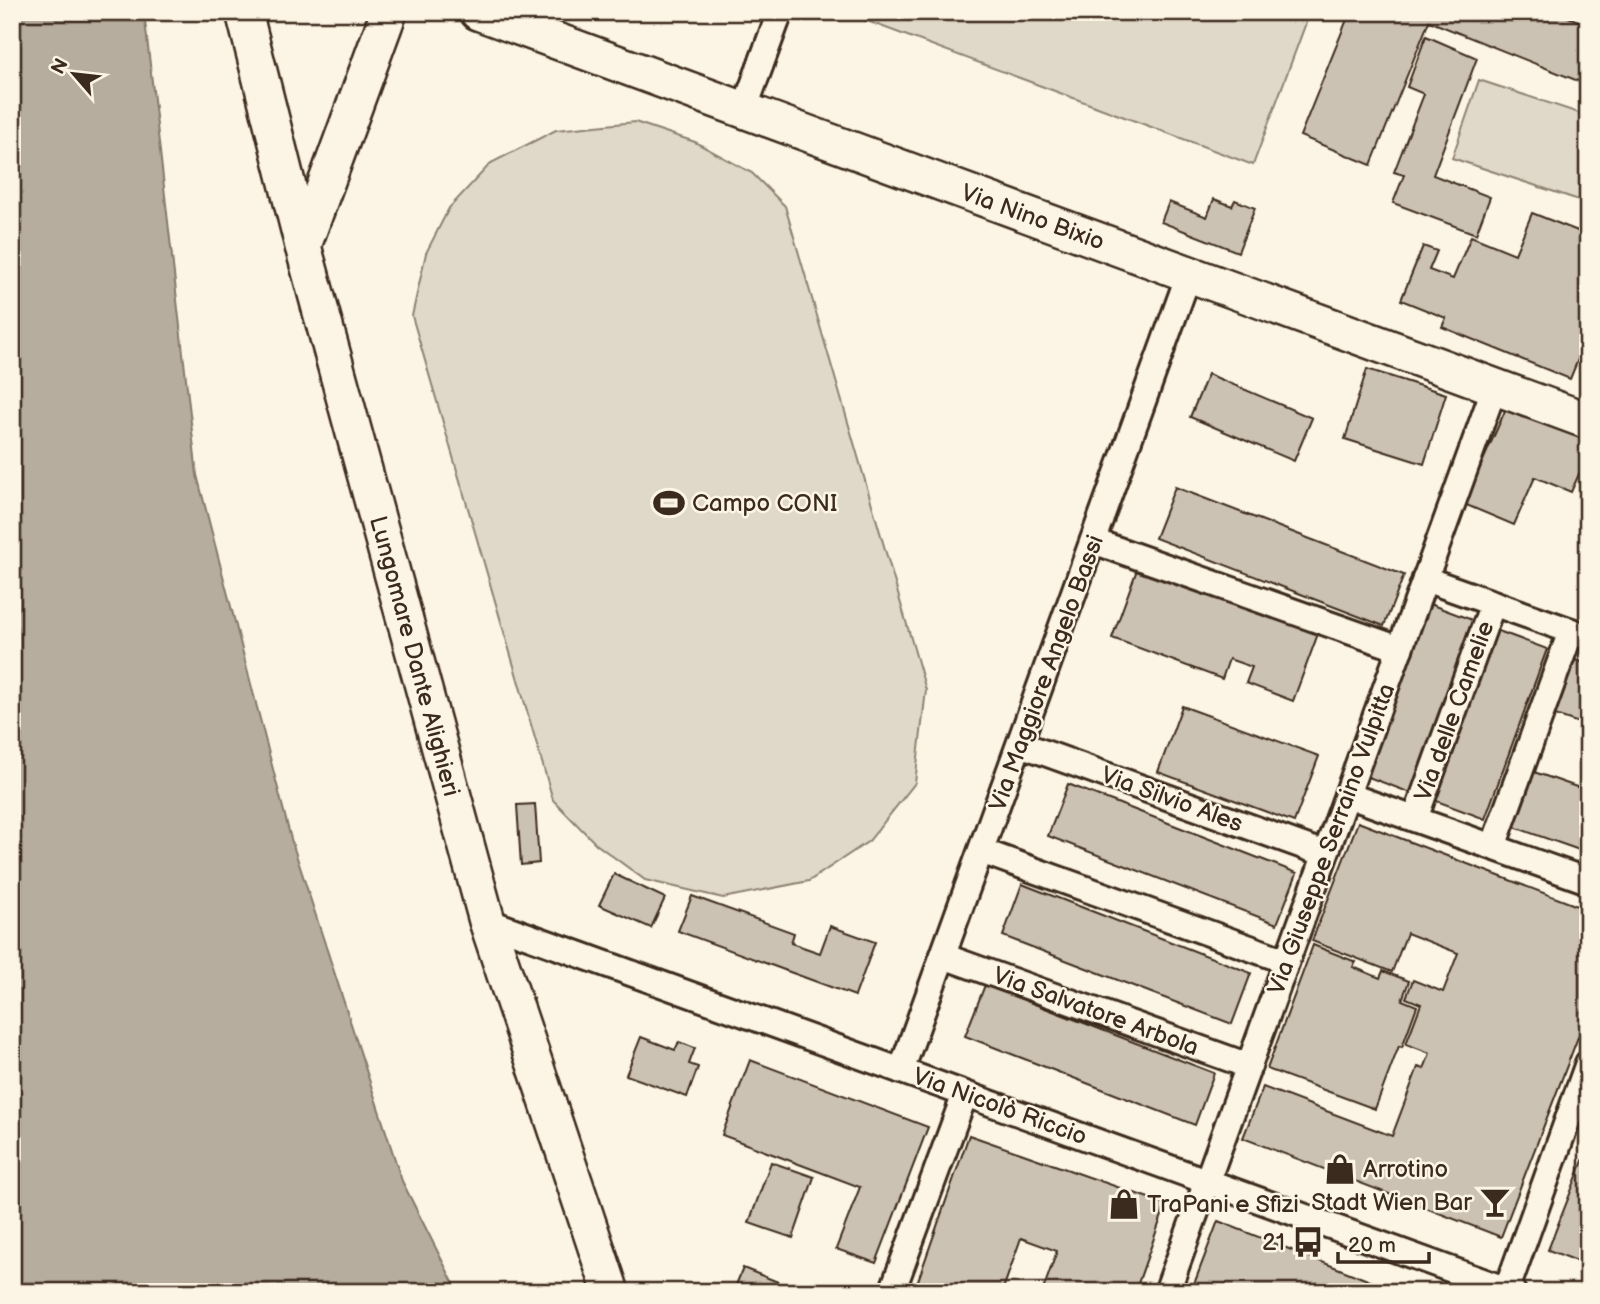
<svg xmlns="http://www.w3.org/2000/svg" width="1600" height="1304" viewBox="0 0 1600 1304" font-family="'Balsamiq Sans',sans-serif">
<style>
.green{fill:#e0d8c8;stroke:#8e8173;stroke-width:2}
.water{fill:#b7ad9e;stroke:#85796b;stroke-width:2}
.building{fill:#ccc2b3;stroke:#3b2a1e;stroke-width:2}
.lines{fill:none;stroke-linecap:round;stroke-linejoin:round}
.street-casing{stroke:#3b2a1e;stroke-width:30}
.secondary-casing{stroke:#3b2a1e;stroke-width:40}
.street{stroke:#fcf5e5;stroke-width:24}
.secondary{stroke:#fcf5e5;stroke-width:35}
.labels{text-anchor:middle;stroke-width:5;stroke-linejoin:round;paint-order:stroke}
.street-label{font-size:24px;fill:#3b2a1e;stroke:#fcf5e5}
.poi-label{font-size:24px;fill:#3b2a1e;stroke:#fcf5e5;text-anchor:start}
</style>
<rect width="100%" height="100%" fill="#fcf5e5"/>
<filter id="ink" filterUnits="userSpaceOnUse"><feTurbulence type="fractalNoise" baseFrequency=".0143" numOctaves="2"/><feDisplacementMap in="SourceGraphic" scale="14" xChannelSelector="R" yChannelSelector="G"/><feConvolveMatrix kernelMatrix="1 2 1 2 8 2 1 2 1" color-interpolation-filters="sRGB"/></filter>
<g filter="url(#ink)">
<g class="green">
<polygon points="843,12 1310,12 1253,165"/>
<polygon points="1479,80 1588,116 1588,203 1452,158"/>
<polygon points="635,122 695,142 752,173 785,206 926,690 915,783 869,841 809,881 723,898 645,880 596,844 553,800 412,316 426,253 449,208 491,163 556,130"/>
</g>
<polygon class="water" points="12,12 144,12 197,475 291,839 402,1181 458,1292 12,1292"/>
<g class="building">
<polygon points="1350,12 1556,12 1588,25 1588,85 1429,21 1371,165 1300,136"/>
<polygon points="1426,36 1477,58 1433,175 1490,197 1476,234 1393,203 1404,175 1394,172 1424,94 1407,87"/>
<polygon points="1214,199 1232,206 1235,200 1255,208 1238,252 1161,222 1169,202 1207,217"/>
<polygon points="1532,213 1588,235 1588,360 1579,357 1570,379 1442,327 1446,318 1401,300 1423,246 1437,251 1429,270 1453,279 1471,236 1515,254"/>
<polygon points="1367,369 1446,394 1424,464 1345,439"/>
<polygon points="1208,374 1312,418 1294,461 1190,417"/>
<polygon points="1511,397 1588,431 1588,454 1571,492 1535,477 1514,525 1464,504"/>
<polygon points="1175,487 1404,575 1384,626 1155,538"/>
<polygon points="1139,564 1319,631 1293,701 1246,683 1252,667 1229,659 1222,679 1112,638"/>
<polygon points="1424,602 1475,621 1411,793 1360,774"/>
<polygon points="1493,629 1547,649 1485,819 1431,799"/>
<polygon points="1575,660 1588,664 1588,726 1555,715"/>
<polygon points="1182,706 1319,756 1294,822 1158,772"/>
<polygon points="1534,772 1588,791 1588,853 1514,827"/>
<polygon points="1068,784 1297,873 1277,924 1048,836"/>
<polygon points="535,804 539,863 521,865 517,805"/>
<polygon points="1358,822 1588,910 1588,1011 1501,1237 1243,1138 1263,1087 1392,1136 1418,1067 1424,1069 1430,1053 1406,1044 1421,1004 1406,998 1413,980 1443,992 1458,953 1407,933 1392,972 1312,941"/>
<polygon points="614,874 665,898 651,928 599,905"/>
<polygon points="1022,884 1251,973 1232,1024 1003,936"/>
<polygon points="692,896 794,933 791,943 820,953 830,926 875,942 855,996 678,931"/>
<polygon points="1313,945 1356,962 1353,967 1380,978 1383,971 1409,981 1402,1000 1417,1006 1402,1047 1399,1046 1375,1109 1267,1069"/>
<polygon points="985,985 1214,1073 1195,1125 965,1036"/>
<polygon points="641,1037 675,1050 679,1042 695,1048 689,1064 698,1067 687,1097 626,1075"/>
<polygon points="750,1060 928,1127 876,1263 836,1249 860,1187 722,1135"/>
<polygon points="969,1135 1166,1204 1135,1292 1049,1292 1043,1290 1057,1251 1021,1238 1002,1292 914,1292"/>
<polygon points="1588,1148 1588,1265 1548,1250"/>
<polygon points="771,1162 814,1177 793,1238 749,1223"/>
<polygon points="1218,1221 1398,1292 1191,1292"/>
<polygon points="743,1268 793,1288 791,1292 733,1292"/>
</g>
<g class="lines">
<defs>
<g id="street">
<polyline points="744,110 780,12"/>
<polyline points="1093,541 1400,649"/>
<polyline points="1425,579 1588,637"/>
<polyline points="1020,744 1325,854"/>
<polyline points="1347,795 1588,881"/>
<polyline points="1415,819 1493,603"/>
<polyline points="1493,847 1571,631"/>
<polyline points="981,851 1286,961"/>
<polyline points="487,921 1513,1292"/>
<polyline points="943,956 1249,1066"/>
<polyline points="901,1071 1189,274"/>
<polyline points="892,1292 965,1094"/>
<polyline points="1167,1292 1495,386"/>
<polyline points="1506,1292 1588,1063"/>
</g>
<g id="secondary">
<polyline points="244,12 303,246 487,921 611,1292"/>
<polyline points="478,12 1588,421"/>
<polyline points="303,246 389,12"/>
</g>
</defs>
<use href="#street" class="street-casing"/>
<use href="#secondary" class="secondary-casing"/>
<use href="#street" class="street"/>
<use href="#secondary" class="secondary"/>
</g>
</g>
<defs>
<symbol id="stadium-bare" viewBox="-9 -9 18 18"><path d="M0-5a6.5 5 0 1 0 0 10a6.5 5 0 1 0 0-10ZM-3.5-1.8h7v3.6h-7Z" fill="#3b2a1e" stroke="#fcf5e5" stroke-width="2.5" paint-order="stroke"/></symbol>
<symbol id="shop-bare" viewBox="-9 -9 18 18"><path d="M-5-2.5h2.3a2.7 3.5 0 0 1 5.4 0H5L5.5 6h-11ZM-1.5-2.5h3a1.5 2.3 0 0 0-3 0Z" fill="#3b2a1e" stroke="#fcf5e5" stroke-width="2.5" paint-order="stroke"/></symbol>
<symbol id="bar-bare" viewBox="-9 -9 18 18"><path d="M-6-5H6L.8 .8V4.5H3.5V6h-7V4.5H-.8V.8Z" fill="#3b2a1e" stroke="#fcf5e5" stroke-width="2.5" paint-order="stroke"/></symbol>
<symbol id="bus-bare" viewBox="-9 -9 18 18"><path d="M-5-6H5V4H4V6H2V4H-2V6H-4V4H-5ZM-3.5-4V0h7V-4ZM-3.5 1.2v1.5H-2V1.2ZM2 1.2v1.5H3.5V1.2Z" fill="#3b2a1e" stroke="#fcf5e5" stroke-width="2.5" paint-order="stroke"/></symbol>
</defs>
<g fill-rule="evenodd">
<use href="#stadium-bare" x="647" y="481" width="44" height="44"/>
<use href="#shop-bare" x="1318" y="1147" width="44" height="44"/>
<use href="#bar-bare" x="1473" y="1180" width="44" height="44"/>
<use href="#shop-bare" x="1102" y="1182" width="44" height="44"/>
<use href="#bus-bare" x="1286" y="1220" width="44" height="44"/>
</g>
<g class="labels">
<g class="street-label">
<text transform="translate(1033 217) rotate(20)" y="8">Via Nino Bixio</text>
<text transform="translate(415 656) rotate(75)" y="8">Lungomare Dante Alighieri</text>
<text transform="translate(1046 673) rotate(-70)" y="8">Via Maggiore Angelo Bassi</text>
<text transform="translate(1454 711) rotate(-70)" y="8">Via delle Camelie</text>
<text transform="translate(1172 799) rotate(20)" y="8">Via Silvio Ales</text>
<text transform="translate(1331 839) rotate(-70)" y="8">Via Giuseppe Serraino Vulpitta</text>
<text transform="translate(1096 1011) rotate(20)" y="8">Via Salvatore Arbola</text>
<text transform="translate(1000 1106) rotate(20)" y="8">Via Nicolò Riccio</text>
</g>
<g class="poi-label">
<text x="692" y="511">Campo CONI</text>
<text x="1363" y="1177">Arrotino</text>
<text x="1472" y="1210" text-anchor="end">Stadt Wien Bar</text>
<text x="1147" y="1212">TraPani e Sfizi</text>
<text x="1285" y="1250" text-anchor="end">21</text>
</g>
</g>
<rect width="1600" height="1304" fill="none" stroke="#fcf5e5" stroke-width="42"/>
<rect x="21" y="21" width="1558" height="1262" fill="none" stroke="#3b2a1e" stroke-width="2.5" filter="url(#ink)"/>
<g transform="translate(74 74) rotate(298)" stroke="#fcf5e5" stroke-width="5" paint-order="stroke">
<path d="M0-5L12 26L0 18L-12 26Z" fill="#3b2a1e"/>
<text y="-10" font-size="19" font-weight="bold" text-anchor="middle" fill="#3b2a1e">N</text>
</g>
<path d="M1338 1252v10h91v-10" fill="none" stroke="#3b2a1e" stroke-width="3.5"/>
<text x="1348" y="1252" font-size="21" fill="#3b2a1e" stroke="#fcf5e5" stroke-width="5" paint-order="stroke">20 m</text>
</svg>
